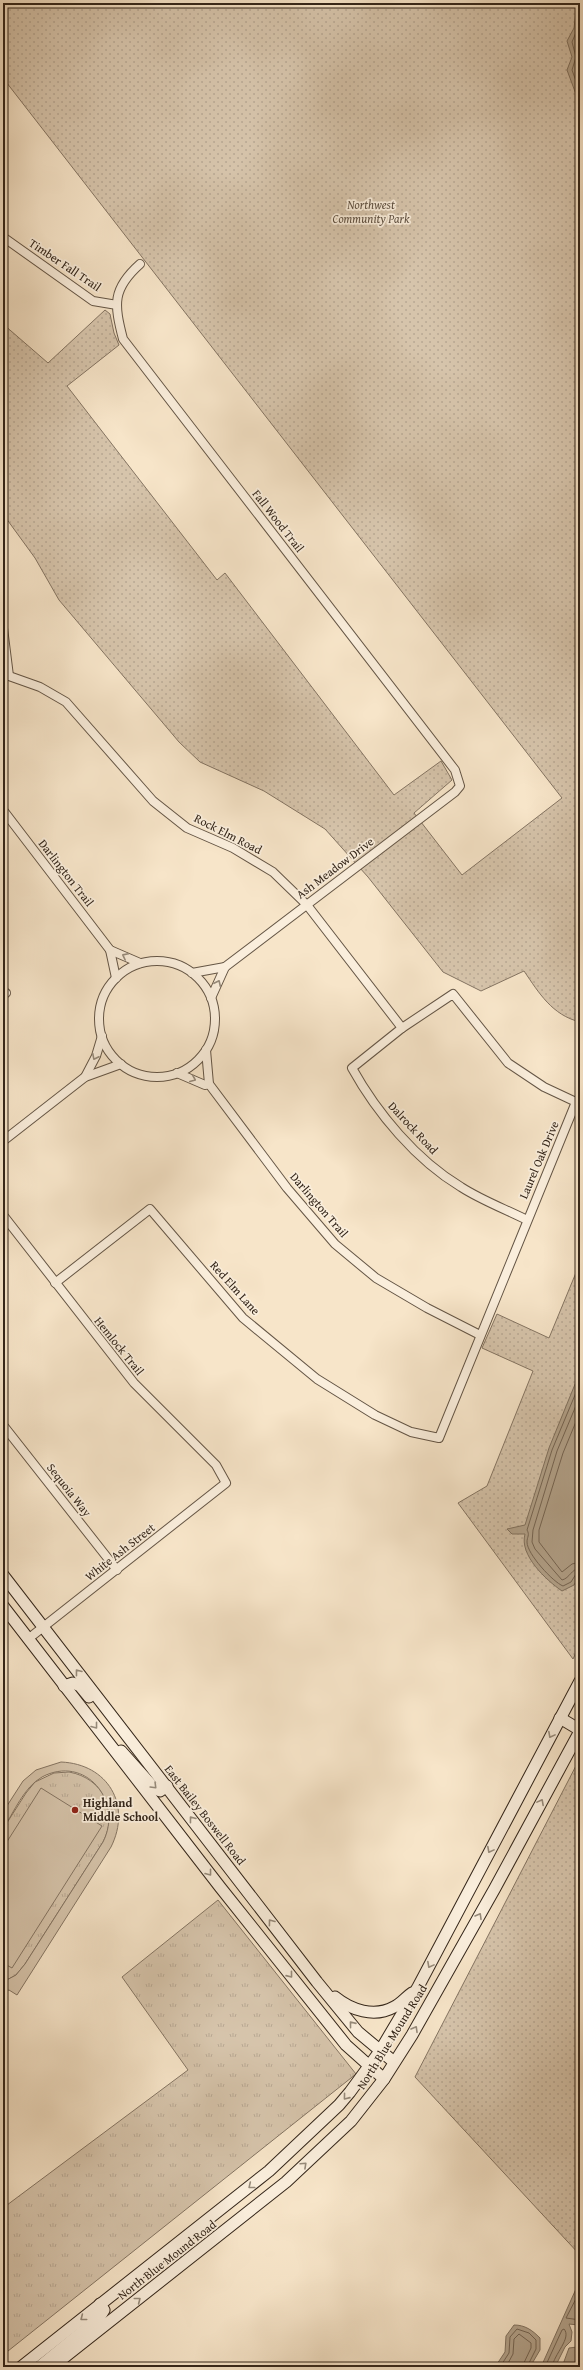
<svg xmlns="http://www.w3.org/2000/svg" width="583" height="2370" viewBox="0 0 583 2370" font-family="'Gentium Book Plus',serif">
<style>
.grass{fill:url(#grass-tufts);stroke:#847462}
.park{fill:url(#park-dots);stroke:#847462}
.garden{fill:#d6c4ab;stroke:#847462}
.water{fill:#b4a48d;stroke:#80715f}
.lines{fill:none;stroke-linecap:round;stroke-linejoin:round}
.shore{stroke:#746453;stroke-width:1}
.minor-casing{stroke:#645545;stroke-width:10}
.secondary-casing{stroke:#332519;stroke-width:13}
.minor{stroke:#faeedc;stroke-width:8}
.secondary{stroke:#faeedc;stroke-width:11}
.oneway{stroke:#968a7a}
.poi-dot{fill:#8f2418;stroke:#faeedc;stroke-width:1.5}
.labels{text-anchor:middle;stroke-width:3.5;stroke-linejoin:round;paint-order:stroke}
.park-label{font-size:12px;font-style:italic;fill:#5c4d3e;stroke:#faeedc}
.street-label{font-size:12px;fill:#332519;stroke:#faeedc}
.poi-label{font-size:12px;font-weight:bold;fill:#332519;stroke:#faeedc;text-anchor:start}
</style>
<defs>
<pattern id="grass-tufts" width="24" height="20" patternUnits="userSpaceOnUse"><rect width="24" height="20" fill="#d6c4ab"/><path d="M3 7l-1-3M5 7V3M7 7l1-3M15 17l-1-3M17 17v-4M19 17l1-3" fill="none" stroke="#b8a893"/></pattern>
<pattern id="park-dots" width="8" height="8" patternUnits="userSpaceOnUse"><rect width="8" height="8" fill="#d6c4ab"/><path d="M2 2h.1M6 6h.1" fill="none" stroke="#b8a893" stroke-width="1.8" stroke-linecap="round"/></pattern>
</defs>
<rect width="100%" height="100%" fill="#f7e5c9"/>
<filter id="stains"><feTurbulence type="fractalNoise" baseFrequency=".005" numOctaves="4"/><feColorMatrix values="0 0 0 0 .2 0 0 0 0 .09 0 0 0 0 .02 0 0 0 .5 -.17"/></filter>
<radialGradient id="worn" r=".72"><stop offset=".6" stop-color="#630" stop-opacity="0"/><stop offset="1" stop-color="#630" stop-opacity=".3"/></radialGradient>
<g class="grass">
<path d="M69,1772c34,6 50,39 34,70l-78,122 -9,11 -13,7v-153l23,-36 9,-11 19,-9z"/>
<polygon points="218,1900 356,2074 3,2355 3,2208 188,2070 122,1977"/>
</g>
<g class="park">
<path d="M3,3h577v1019c-28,-7 -41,-29 -56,-51l-43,20 -38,-19 -75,-95 -43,-48 -61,-38 -64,-29 -21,-20 -120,-142 -24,-42 -32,-44v-190l45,39 57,-53 5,4 4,19 5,12 -52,41 150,194 8,-7 169,222 47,-34 11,19 -38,33 48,62 100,-77 -559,-720z"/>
<polygon points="580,1263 580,1644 573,1659 458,1503 487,1486 533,1371 482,1348 497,1314 549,1338"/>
<polygon points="580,1758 580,2255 415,2077"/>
</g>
<g class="garden">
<path d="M61,1762c47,2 71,43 50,85l-94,148 -8,-5 -6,2v-10l13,-7 9,-11 78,-122c21,-41 -18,-88 -61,-65 -18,10 -28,35 -39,52v-17l20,-31 13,-11z"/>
<polygon points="41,1788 102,1826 12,1968 3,1963 3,1848"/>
</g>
<g class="water">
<polygon points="577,3 580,3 580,105 567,70 572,57 567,41 574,28"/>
<path d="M580,1372v202l-6,11 -12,6c-16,-11 -43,-36 -37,-57h-13l-5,-5 18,-4 24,-77z"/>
<polygon points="580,2280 580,2322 578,2325 569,2324 572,2332 571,2341 565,2347 555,2367 541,2367"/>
<path d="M514,2325c11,0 18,5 26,13v12l-10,17h-35l10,-15 1,-16z"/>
<polygon points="577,2347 580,2350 577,2367 562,2367 569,2348"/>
</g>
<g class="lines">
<g class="shore">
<polyline points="580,13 577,30 572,42 576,57 572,70 580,92"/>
<path d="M580,1383l-28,67 -25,80c3,5 0,7 0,12 0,12 26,40 36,44l8,-4 5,-8 4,-1"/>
<path d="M580,1396l-23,55 -24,79 -1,12 3,7 27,31c8,-2 9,-11 18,-12"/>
<polyline points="580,1412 563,1453 539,1530 539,1542 562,1572 572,1564 580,1562"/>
<polyline points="580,2291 566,2318 580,2320"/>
<polyline points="500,2367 509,2353 510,2337 517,2329 529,2333 536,2340 536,2349 527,2367"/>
<polyline points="506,2367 513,2354 514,2339 519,2334 531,2343 531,2348 522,2367"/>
<path d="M545,2367l17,-37 2,-1c8,9 -10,25 -12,38"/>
</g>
<defs>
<g id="minor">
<polyline points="3,237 93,301 117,305"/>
<path d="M140,264c-28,25 -26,40 -17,75l332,431 5,16 -5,6 -230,175 -14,31"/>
<polyline points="3,628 9,676"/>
<polyline points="3,676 9,676 40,687 66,702 153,801 187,828 233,848 273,872 307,905 402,1028"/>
<polyline points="3,810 110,950 140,963"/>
<polyline points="110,950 116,978"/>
<circle cx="157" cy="1019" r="58"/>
<polyline points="192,973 225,967"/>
<polyline points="3,991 6,993"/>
<polyline points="206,1050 209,1084 287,1188 335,1244 376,1278 427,1308 480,1335"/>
<polyline points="177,1073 205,1085 209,1084"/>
<polyline points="85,1077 96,1056 102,1036"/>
<polyline points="3,1141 85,1077 121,1064"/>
<polyline points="3,1215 134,1383 216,1465 226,1483 28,1639"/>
<path d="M55,1283l95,-74 93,109 74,61 58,36 36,17 28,6 137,-336 -32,-15 -36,-24 -55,-69 -51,34 -50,40c25,45 64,92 109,119 20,13 44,22 66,33"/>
<polyline points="3,1425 117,1570"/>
</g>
<g id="secondary">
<polyline points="3,1575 317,1982 358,2032 394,2062"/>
<polyline points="3,1606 220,1887 346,2045 384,2079"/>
<polyline points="64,1686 73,1683 80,1686 89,1697"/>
<polyline points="560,1718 580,1730"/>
<polyline points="121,1751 155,1789 160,1791 167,1786"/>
<path d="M335,1997c16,13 39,21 59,10 7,-3 12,-10 18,-14"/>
<polyline points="21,2367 269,2171 339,2105 350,2092 380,2051 418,1987 580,1681"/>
<polyline points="39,2367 99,2318 104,2310 100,2304"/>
<polyline points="52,2367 286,2182 351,2121 384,2079 412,2035 495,1888 580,1731"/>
</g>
</defs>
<use href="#minor" class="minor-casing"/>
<use href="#secondary" class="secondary-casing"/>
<use href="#minor" class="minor"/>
<use href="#secondary" class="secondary"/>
</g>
<defs><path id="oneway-chevron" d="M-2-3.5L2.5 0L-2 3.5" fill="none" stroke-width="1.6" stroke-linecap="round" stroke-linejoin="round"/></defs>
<g class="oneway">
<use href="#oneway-chevron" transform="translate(125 956) rotate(-153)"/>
<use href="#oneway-chevron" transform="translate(218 983) rotate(-65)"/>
<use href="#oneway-chevron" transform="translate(95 1057) rotate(117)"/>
<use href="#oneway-chevron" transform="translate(193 1079) rotate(23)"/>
<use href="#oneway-chevron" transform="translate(78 1672) rotate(-128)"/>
<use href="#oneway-chevron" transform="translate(95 1726) rotate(52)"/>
<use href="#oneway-chevron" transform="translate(551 1735) rotate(118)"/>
<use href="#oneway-chevron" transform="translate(154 1786) rotate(45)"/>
<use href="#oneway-chevron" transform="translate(541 1802) rotate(-62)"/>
<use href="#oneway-chevron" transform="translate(192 1819) rotate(-128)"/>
<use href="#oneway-chevron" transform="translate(490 1850) rotate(118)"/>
<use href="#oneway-chevron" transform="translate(209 1873) rotate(52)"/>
<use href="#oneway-chevron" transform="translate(479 1916) rotate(-60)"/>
<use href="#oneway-chevron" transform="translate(271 1922) rotate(-127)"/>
<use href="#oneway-chevron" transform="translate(430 1965) rotate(118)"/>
<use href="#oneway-chevron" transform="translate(290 1975) rotate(51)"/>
<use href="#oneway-chevron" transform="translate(352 2024) rotate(-129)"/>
<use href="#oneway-chevron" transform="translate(415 2029) rotate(-60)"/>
<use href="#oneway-chevron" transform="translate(346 2097) rotate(129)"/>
<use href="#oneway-chevron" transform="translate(304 2165) rotate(-43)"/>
<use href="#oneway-chevron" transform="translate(251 2186) rotate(141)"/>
<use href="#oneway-chevron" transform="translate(138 2300) rotate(-38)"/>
<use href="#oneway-chevron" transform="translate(83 2318) rotate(142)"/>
</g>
<circle class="poi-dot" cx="75" cy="1810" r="4"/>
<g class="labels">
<g class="park-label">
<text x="371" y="209">Northwest<tspan x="371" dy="14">Community Park</tspan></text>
</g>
<g class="street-label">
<text transform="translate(65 265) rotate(34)" y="4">Timber Fall Trail</text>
<text transform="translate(278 521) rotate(52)" y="4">Fall Wood Trail</text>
<text transform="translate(228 834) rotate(27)" y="4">Rock Elm Road</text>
<text transform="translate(335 868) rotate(-37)" y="4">Ash Meadow Drive</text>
<text transform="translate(66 873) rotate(52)" y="4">Darlington Trail</text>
<text transform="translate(413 1128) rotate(47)" y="4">Dalrock Road</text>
<text transform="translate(539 1160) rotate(-67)" y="4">Laurel Oak Drive</text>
<text transform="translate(319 1205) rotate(49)" y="4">Darlington Trail</text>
<text transform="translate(235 1288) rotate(48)" y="4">Red Elm Lane</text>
<text transform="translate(119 1346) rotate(51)" y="4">Hemlock Trail</text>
<text transform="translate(69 1490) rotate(52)" y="4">Sequoia Way</text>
<text transform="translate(120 1552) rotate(-38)" y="4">White Ash Street</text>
<text transform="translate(205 1815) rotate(52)" y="4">East Bailey Boswell Road</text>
<text transform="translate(392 2037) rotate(-58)" y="4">North Blue Mound Road</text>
<text transform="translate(167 2260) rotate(-38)" y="4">North Blue Mound Road</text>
</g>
<g class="poi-label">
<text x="83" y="1807">Highland<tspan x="83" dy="14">Middle School</tspan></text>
</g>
</g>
<rect width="583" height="2370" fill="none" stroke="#f7e5c9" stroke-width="16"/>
<rect x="4" y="4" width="575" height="2362" fill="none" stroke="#332519" stroke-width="2"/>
<rect x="8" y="8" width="567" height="2354" fill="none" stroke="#332519"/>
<rect width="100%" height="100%" filter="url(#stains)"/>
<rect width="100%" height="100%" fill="url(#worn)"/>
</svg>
